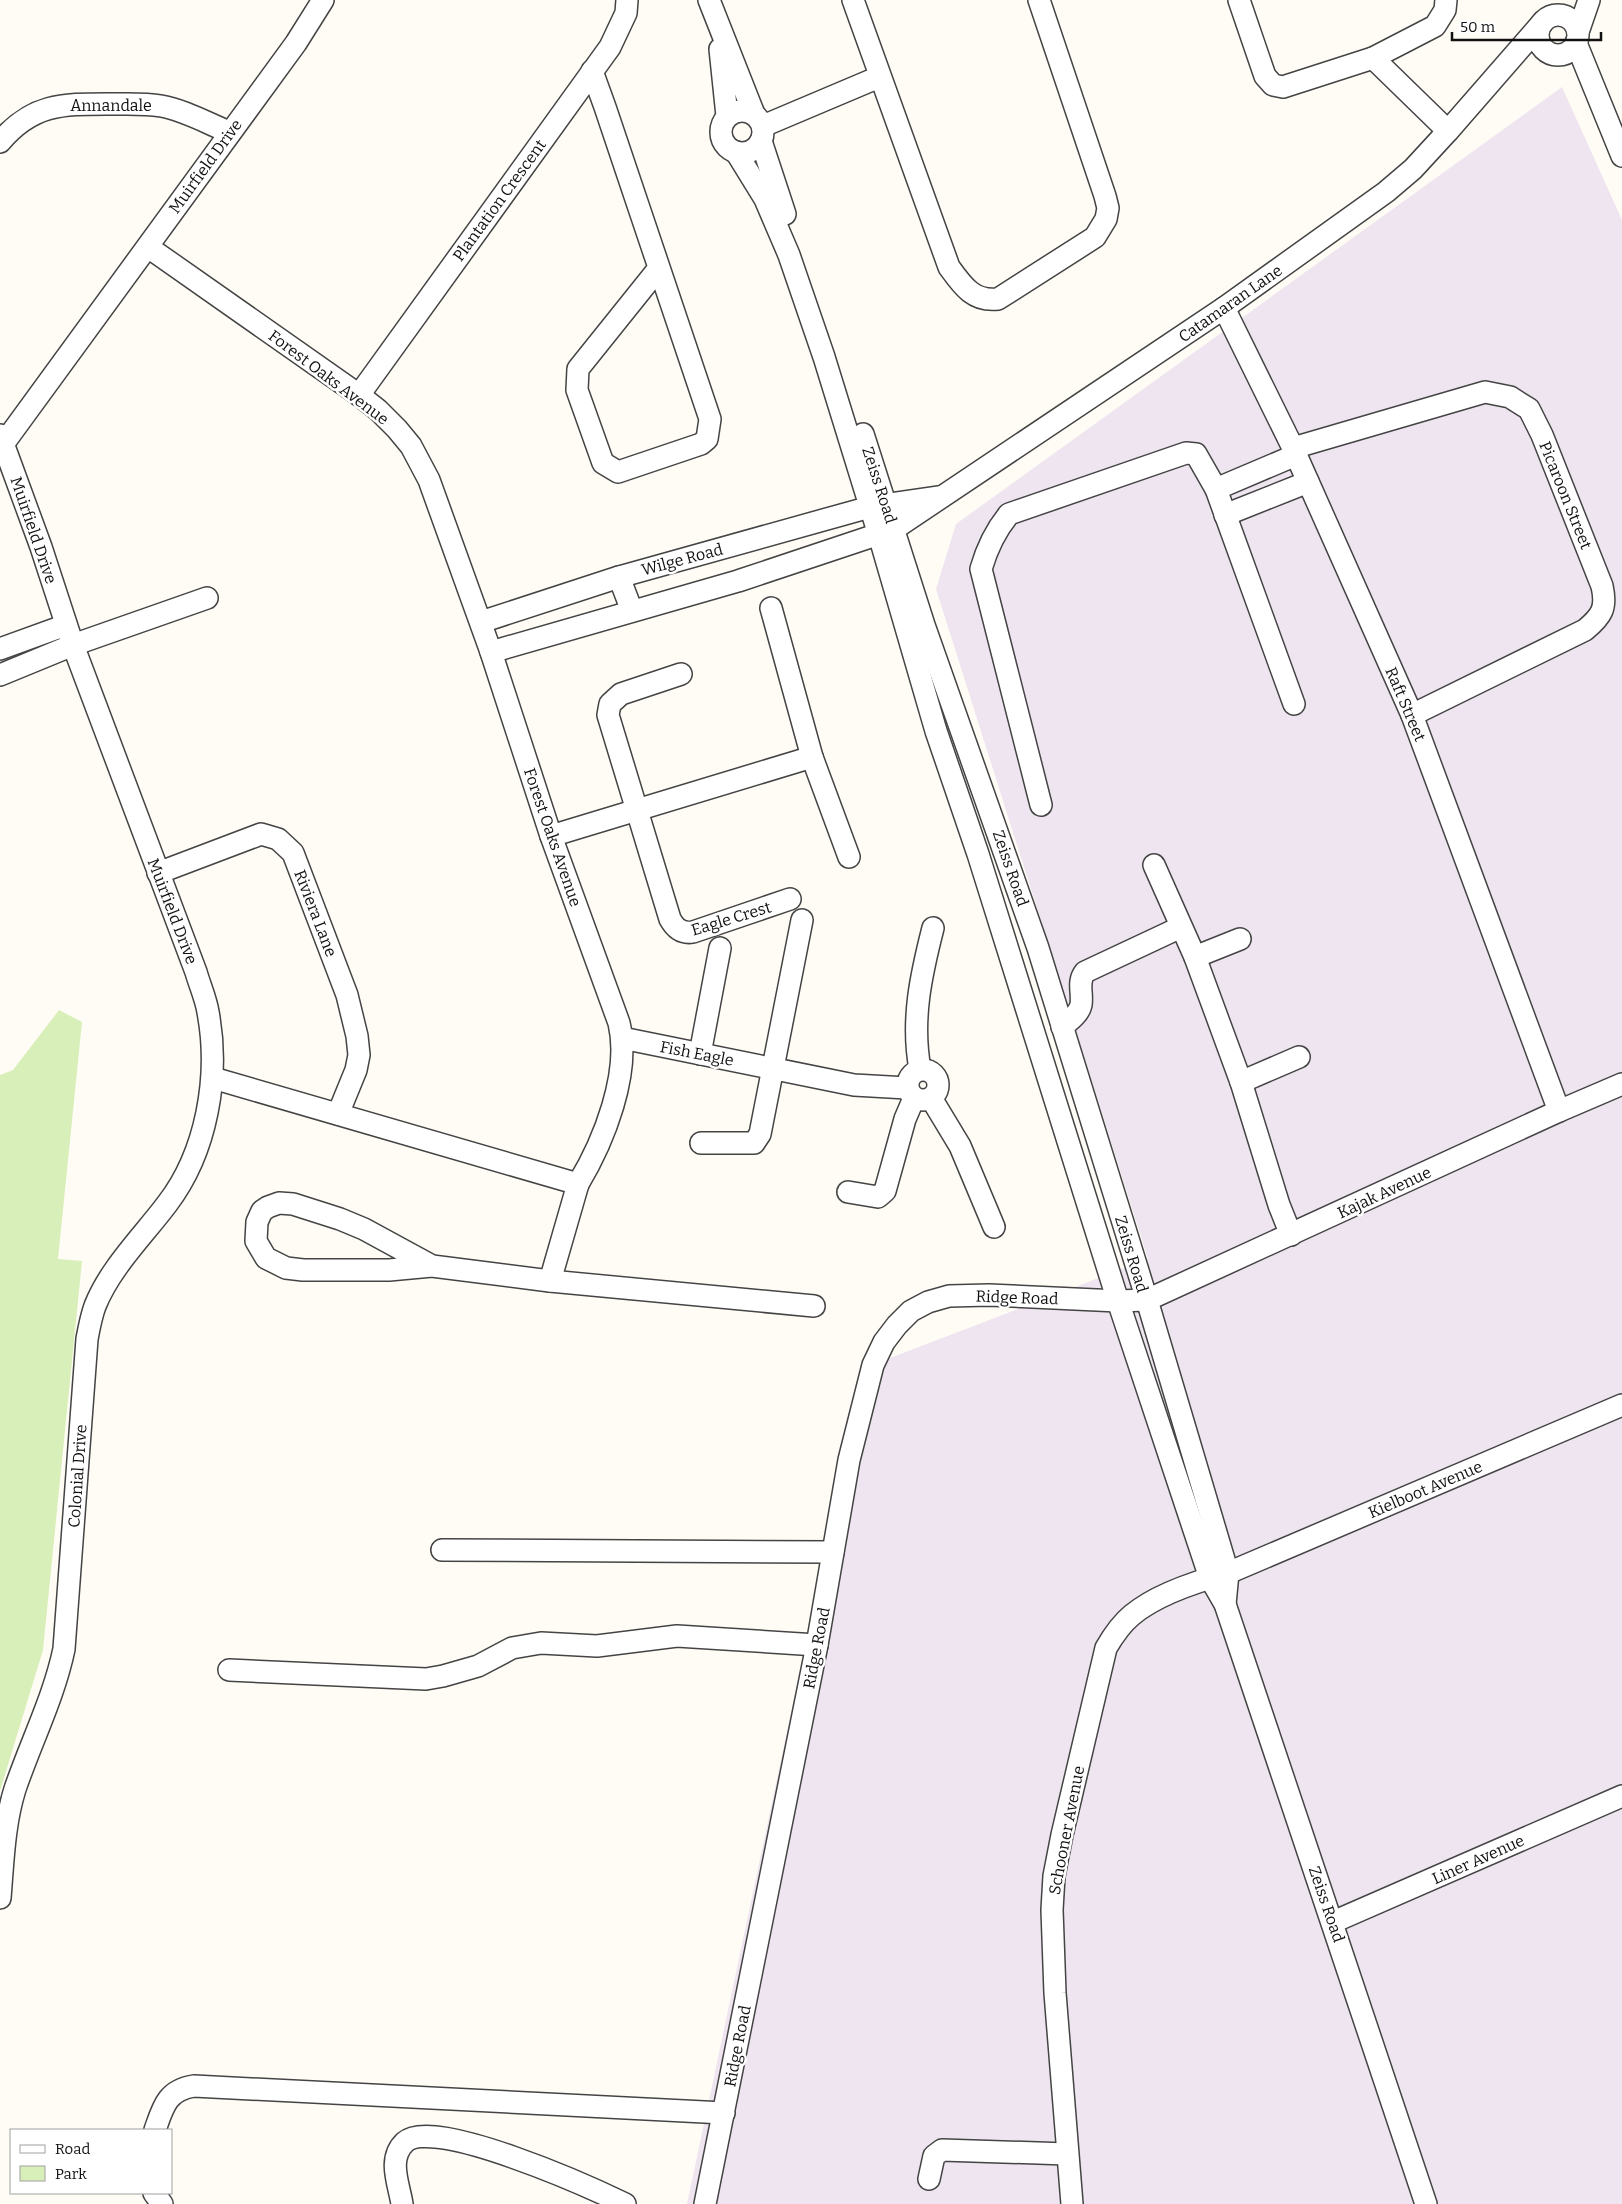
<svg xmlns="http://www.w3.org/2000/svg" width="1622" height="2204" viewBox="0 0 1622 2204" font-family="Bitter,serif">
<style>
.industrial{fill:#eee5f0}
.green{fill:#d9efb9}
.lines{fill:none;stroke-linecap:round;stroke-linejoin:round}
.minor-casing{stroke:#444;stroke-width:24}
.minor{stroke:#fff;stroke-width:21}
.labels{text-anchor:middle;stroke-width:5;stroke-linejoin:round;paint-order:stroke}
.street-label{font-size:16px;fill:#111;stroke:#fff}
</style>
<rect width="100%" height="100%" fill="#fffcf5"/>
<polygon class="industrial" points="1562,87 1622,220 1622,2204 687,2204 864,1368 1148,1259 936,589 956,524"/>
<polygon class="green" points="59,1010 82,1022 58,1259 82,1261 43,1650 0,1791 0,1075 13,1070"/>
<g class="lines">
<defs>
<g id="minor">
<polyline points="709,0 754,114"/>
<path d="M853,0l96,267c13,18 24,35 49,32l97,-62 11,-18 2,-11 -3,-12 -66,-196"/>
<polyline points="1239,0 1265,76 1273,85 1283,87 1373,58 1435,26 1445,10 1446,0"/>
<circle cx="1558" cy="35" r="20"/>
<polyline points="1578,32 1589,0"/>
<polyline points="1576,43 1622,156"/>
<polyline points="720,49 727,116"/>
<polyline points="1373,58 1448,131"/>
<polyline points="592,71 605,107 710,419 707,439 701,444 618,472 603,463 577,390 578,369 659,268"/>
<circle cx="742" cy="132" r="21"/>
<polyline points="763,126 879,77"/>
<polyline points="761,141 785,214"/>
<path d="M0,142c33,-39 63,-38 111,-38 16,0 33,-1 50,2 23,4 46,17 68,26"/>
<polyline points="736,152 765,199 789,255 824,357 879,535 936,731 978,854 1118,1301 1210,1578 1225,1604 1426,2204"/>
<path d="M148,247l211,148 19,15 19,19 14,17 18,34 62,172 60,184 68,187c12,50 -15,118 -41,161l-365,-106"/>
<polyline points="1224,308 1293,448 1412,715 1559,1111"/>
<polyline points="359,395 610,47 626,13 627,0"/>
<polyline points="863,434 924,625 1038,948 1147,1300 1228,1573 1225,1604"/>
<path d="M0,435l41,112 32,98 123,327c4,14 10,27 12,40 12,64 -1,140 -41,192 -24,32 -57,64 -72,102 -4,11 -6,22 -8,33l-23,310c-10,48 -33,93 -49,140 -11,35 -12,73 -15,109"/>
<polyline points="4,443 296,43 323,0"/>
<path d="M1293,448l192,-56 25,5 19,12 13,26 60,151c5,22 0,30 -17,44l-173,85"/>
<polyline points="1216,489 1296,455"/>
<polyline points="1225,515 1308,482"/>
<polyline points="619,577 632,611"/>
<polyline points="771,608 812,757 849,857"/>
<polyline points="481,622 619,577 870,507 939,497"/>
<polyline points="0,649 66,625"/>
<polyline points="491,652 738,581 894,529 1224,308 1386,192 1413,169 1448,131 1543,22"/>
<path d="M681,674l-60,20 -11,10 -2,11 62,204c5,9 11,15 23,13l97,-33"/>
<polyline points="0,675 73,645 207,598"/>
<path d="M1041,805l-60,-236c6,-21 14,-38 28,-55l177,-61 10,1 20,35 78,215"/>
<polyline points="551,836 812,757"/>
<polyline points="1154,865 1195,957 1241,1082 1279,1205 1291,1235"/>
<polyline points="158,873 261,834 278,839 293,853 347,995 357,1036 359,1055 356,1070 338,1114"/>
<polyline points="1195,957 1240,939"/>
<path d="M1062,1027c7,-6 17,-13 19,-22 2,-12 -4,-23 4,-33l96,-45"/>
<polyline points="622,1038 854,1085 907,1088"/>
<polyline points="700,1054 720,948"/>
<path d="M920,1069c-9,-49 1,-94 13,-141"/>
<circle cx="923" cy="1085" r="15"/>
<polyline points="1241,1082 1299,1057"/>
<polyline points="931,1098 960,1146 994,1227"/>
<polyline points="701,1143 754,1143 760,1134 802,920"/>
<polyline points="848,1192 878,1197 885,1191 905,1119 914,1098"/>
<polyline points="432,1266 364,1229 340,1219 293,1204 279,1203 268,1207 262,1211 257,1222 256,1241 266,1258 286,1268 303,1270 389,1270 432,1266 550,1281 814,1306"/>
<polyline points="550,1281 578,1184"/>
<polyline points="442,1550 833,1552"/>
<polyline points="229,1670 426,1679 443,1676 478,1666 512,1648 541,1643 597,1646 677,1636 817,1645"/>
<polyline points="1333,1922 1622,1796"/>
<path d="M155,2130c8,-23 12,-40 39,-44l530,27"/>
<polyline points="929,2179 934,2156 942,2150 1067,2154"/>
<polyline points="154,2193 162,2204"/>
<path d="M402,2204c-3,-20 -15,-45 3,-62 28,-26 187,46 220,62"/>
<polyline points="705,2204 817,1645 849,1460 873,1365 884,1342 897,1325 911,1311 928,1302 949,1296 989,1295 1118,1301 1147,1300 1559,1111 1622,1084"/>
<path d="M1072,2204l-17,-211 -3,-83 2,-34 8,-41 44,-187c7,-12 15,-24 26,-33 24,-20 66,-34 96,-42l394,-168"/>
</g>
</defs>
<use href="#minor" class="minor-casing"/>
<use href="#minor" class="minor"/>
</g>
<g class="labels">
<g class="street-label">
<text x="111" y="111">Annandale</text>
<text transform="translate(205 166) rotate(-54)" y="6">Muirfield Drive</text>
<text transform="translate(499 200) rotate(-54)" y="6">Plantation Crescent</text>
<text transform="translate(1230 303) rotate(-35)" y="6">Catamaran Lane</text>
<text transform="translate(329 377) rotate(37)" y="6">Forest Oaks Avenue</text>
<text transform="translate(880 485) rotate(72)" y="6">Zeiss Road</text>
<text transform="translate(1566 495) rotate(68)" y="6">Picaroon Street</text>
<text transform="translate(34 530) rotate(71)" y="6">Muirfield Drive</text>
<text transform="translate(682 559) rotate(-15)" y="6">Wilge Road</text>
<text transform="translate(1406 704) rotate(67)" y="6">Raft Street</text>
<text transform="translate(553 837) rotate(71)" y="6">Forest Oaks Avenue</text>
<text transform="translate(1011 868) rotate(71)" y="6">Zeiss Road</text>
<text transform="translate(173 911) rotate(69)" y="6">Muirfield Drive</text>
<text transform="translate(316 913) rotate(69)" y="6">Riviera Lane</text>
<text transform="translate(731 918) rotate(-17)" y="6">Eagle Crest</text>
<text transform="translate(697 1053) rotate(11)" y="6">Fish Eagle</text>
<text transform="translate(1384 1192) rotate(-25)" y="6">Kajak Avenue</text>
<text transform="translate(1132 1254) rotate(73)" y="6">Zeiss Road</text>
<text transform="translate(1017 1297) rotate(2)" y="6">Ridge Road</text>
<text transform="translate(77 1476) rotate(-86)" y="6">Colonial Drive</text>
<text transform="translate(1425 1489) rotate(-23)" y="6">Kielboot Avenue</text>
<text transform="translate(816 1648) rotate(-79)" y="6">Ridge Road</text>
<text transform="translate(1066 1830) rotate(-79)" y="6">Schooner Avenue</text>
<text transform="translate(1478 1859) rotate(-24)" y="6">Liner Avenue</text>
<text transform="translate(1327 1904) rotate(71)" y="6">Zeiss Road</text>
<text transform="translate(737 2046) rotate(-79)" y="6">Ridge Road</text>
</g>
</g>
<rect x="10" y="2129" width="162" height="65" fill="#ffffff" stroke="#a0a0a0"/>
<rect x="20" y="2145" width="25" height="8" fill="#ffffff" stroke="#a0a0a0"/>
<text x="55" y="2154" font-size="15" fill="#111111">Road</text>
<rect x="20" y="2166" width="25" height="15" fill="#d9efb9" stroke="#a0a0a0"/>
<text x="55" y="2179" font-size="15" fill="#111111">Park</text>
<path d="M1452 32v8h149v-8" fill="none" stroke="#111111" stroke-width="2.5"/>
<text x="1460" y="32" font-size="15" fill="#111111" stroke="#ffffff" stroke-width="4" paint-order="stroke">50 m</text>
</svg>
